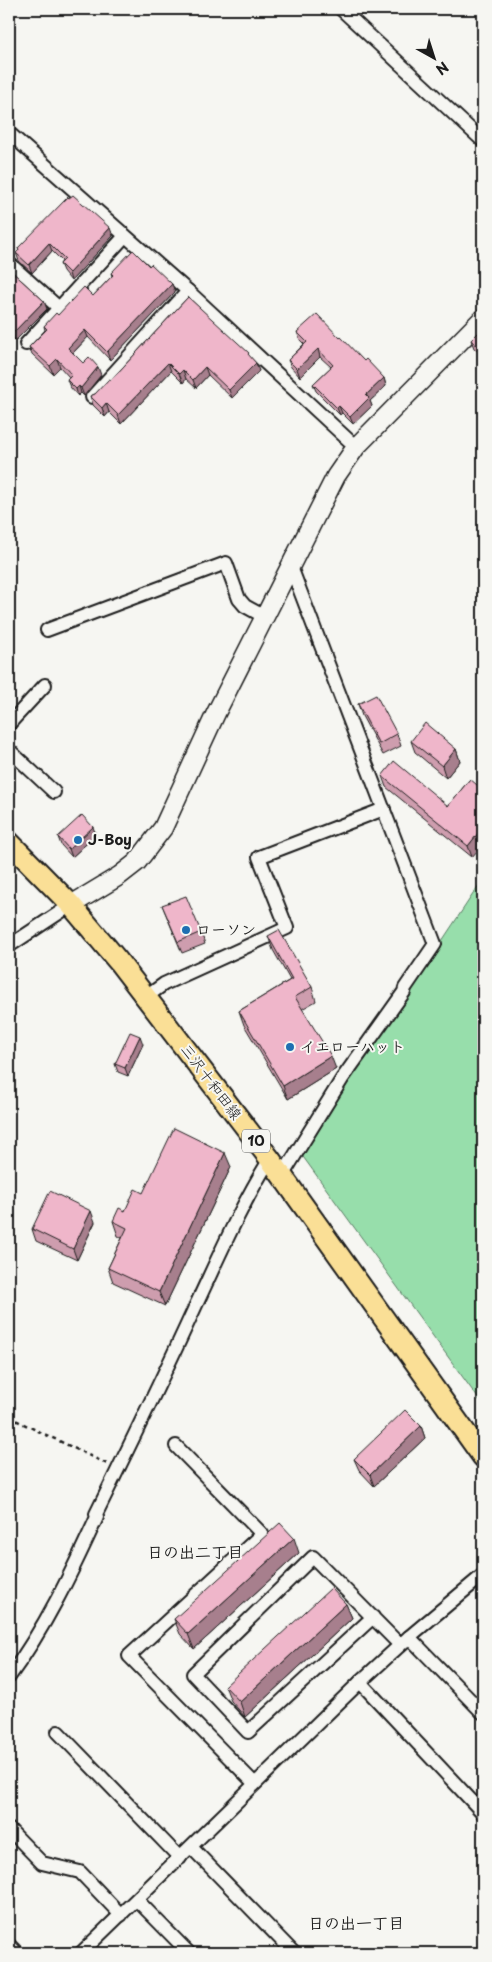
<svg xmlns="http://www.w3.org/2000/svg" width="492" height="1962" viewBox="0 0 492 1962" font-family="'Playpen Sans','Klee One',sans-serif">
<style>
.green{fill:#97deab;stroke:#5a7d64}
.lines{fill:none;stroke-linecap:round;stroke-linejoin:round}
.street-casing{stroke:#1c1c1c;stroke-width:16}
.secondary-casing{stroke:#1c1c1c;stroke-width:21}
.primary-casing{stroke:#1c1c1c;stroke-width:24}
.path{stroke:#1c1c1c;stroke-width:2.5;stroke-dasharray:4 4;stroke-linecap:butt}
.street{stroke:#f6f6f2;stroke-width:12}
.secondary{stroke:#f6f6f2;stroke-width:18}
.primary{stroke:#fadf96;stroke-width:20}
.wall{fill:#ce9dae;stroke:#1c1c1c}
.shaded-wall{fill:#a77f8d;stroke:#1c1c1c}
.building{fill:#efb6ca;stroke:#1c1c1c}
.poi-dot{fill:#1f6fb2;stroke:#f6f6f2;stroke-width:2}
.labels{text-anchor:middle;stroke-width:4;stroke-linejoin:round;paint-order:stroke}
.shield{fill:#f6f6f2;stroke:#5d5d5c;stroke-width:1}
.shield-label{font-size:14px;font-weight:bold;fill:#1c1c1c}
.poi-label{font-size:15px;font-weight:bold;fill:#1c1c1c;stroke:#f6f6f2;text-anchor:start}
.street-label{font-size:15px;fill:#1c1c1c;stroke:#f6f6f2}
.neighbourhood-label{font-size:16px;font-weight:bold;fill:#1c1c1c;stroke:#f6f6f2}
</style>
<rect width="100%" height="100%" fill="#f6f6f2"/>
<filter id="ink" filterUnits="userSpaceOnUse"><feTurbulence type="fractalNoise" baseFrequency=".02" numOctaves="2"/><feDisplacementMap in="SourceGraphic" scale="10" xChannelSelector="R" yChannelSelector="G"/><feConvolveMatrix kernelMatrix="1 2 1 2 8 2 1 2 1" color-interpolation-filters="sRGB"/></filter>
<g filter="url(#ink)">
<polygon class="green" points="483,879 483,1405 301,1154"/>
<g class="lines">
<defs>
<g id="street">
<polyline points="341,9 483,141"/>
<polyline points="9,133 188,291 356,447"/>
<polyline points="11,265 59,308"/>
<polyline points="26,344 125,236"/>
<polyline points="92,397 188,291"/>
<polyline points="47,630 226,563 239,599 245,606 265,617"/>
<polyline points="9,724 45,685"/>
<polyline points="9,750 54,792"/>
<polyline points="9,946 71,905"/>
<polyline points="146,997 164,984 287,928 259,857 384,809"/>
<polyline points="282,1176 342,1079 404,992 405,988 435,944 291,567"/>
<polyline points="176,1446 262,1534 129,1656 254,1783"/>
<polyline points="373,1617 248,1732 193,1674 313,1557 400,1645"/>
<polyline points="409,1637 483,1713"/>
<path d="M9,1677c36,-49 63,-105 88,-160l-1,-3c34,-69 68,-139 100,-209 23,-49 45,-100 74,-146"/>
<polyline points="360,1682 483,1813"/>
<polyline points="58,1732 180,1858"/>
<polyline points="9,1829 42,1863 80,1872 121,1915"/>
<polyline points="191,1847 294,1953"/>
<polyline points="137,1900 189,1953"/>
<polyline points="9,1945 17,1953"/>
<polyline points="81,1953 360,1682 409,1637 483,1575"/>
</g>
<polyline id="secondary" points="71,905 119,876 137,862 163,828 216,713 336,476 356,447 483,318"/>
<polyline id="primary" points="9,842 71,905 118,961 270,1159 483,1457"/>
</defs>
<use href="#street" class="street-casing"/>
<use href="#secondary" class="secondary-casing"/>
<use href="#primary" class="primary-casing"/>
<polyline class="path" points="9,1417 107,1464"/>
<use href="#street" class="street"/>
<use href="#secondary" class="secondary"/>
<use href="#primary" class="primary"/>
</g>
<g class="wall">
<polygon points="113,236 71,281 63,271 60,264 62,261 52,251 32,273 19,261 16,253 19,251 18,248"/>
<polygon points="149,266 172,284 175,292 110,360 88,337 73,353 83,363 101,375 84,396 81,393 78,396 70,387 67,380 69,377 60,367 53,374 32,354 29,347 45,330 44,326 58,315 93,296 112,276 111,273"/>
<polygon points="9,269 44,301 47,309 15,341 9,335"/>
<polygon points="188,297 250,357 259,371 232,398 208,375 196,388 186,379 183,383 171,371 121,424 109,412 105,417 93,405 90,396 95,394 111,380"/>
<polygon points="297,332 340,338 364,361 384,378 386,386 370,401 372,406 353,424 342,413 340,415 316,391 313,384 331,367 320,357 300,377 291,367 288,360 304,344 300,340"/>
<polygon points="483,334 483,356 474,348 471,340"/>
<polygon points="358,704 397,734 401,746 383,755 362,716"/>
<polygon points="411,741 456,749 460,761 446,778 415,752"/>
<polygon points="382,776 448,806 470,779 472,857 386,787"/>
<polygon points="96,835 72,857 61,845 58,837"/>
<polygon points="162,905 201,932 205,944 182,953"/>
<polygon points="268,936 312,987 316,1001 302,1009 336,1069 288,1099 244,1025 239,1011 290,980 273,950"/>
<polygon points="143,1044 128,1076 118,1072 115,1064"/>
<polygon points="231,1167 165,1306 113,1282 108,1268 122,1238 118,1236 113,1221 143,1193"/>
<polygon points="95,1222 77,1260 36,1241 32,1229"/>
<polygon points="421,1426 425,1438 374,1486 359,1470 354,1459"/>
<polygon points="299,1553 194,1649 180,1634 174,1619"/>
<polygon points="346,1604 352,1618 245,1717 231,1701 225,1686"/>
</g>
<g class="shaded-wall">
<polygon points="110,228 113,236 71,281 69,273"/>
<polygon points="49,243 52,251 32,273 29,265"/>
<polygon points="172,284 175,292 110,360 107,352"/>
<polygon points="44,301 47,309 15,341 12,334"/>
<polygon points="85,330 88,337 71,355 68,348"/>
<polygon points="318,349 320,357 300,377 297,369"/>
<polygon points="57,359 60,367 53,374 50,366"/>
<polygon points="168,363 171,371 121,424 118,415"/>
<polygon points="256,363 259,371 232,398 229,390"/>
<polygon points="98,367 101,375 84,396 81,388"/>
<polygon points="205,367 208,375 196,388 193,380"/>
<polygon points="183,370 186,379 183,383 179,374"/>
<polygon points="384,378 386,386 370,401 372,406 353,424 350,417 366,395"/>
<polygon points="79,386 81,393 78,396 76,389"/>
<polygon points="106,403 109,412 105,417 102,408"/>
<polygon points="339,406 342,413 340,415 337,408"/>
<polygon points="456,749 460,761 446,778 442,766"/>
<polygon points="93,827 96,835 72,857 69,849"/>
<polygon points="483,827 483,844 472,857 468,846"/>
<polygon points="140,1036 143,1044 128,1076 125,1068"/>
<polygon points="331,1056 336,1069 288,1099 283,1086"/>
<polygon points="225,1153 231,1167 165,1306 159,1292"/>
<polygon points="91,1211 95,1222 77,1260 73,1249"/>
<polygon points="421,1426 425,1438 374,1486 370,1475"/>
<polygon points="294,1538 299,1553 194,1649 188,1634"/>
<polygon points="346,1604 352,1618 245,1717 240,1702"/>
</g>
<g class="building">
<polygon points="73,195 110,228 69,273 60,264 65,259 49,243 29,265 16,253 19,250 18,248 68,197 69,198"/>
<polygon points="133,250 149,266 151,264 172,284 107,352 85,330 68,348 83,363 89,357 98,367 81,388 79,386 76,389 67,380 72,375 57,359 50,366 29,347 47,329 44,326 56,313 58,315 84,287 93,296 113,275 111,273"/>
<polygon points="9,269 44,301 12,334 9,330"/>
<polygon points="188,297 249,353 248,354 256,363 229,390 205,367 193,380 183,370 179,374 168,363 118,415 106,403 102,408 90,396 95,394 109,379 111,380"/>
<polygon points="317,314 340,338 341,337 364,361 366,359 384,378 366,395 369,398 350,417 339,406 337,408 313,384 333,365 318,349 297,369 288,360 307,342 297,332"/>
<polygon points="480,331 483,334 483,351 471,340"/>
<polygon points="376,695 397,734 379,744 358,704"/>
<polygon points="425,723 456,749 442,766 411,741"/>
<polygon points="394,761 448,806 470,779 483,790 483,827 468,846 382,776"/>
<polygon points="82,815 93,827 69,849 58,837"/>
<polygon points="186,896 201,932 178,942 162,905"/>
<polygon points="279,930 312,987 295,997 331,1056 283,1086 239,1011 292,979 268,936"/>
<polygon points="130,1032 140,1036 125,1068 115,1064"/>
<polygon points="174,1128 225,1153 159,1292 108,1268 127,1228 113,1221 119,1208 125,1211 135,1189 143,1193"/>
<polygon points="50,1191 91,1211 73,1249 32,1229"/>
<polygon points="405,1410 421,1426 370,1475 354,1459"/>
<polygon points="280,1523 294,1538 188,1634 174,1619"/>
<polygon points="331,1588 346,1604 240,1702 225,1686"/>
</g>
</g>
<g class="poi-dot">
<circle cx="78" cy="840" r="5"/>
<circle cx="186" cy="930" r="5"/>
<circle cx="290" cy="1047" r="5"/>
</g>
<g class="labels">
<rect class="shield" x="242" y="1129.5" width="28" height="23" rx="4"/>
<g class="shield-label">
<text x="256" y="1146">10</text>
</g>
<g class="poi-label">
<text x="88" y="845">J-Boy</text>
<text x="196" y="935">ローソン</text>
<text x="300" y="1052">イエローハット</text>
</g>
<g class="street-label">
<text transform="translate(211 1082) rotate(53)" y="5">三沢十和田線</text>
</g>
<g class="neighbourhood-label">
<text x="195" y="1558">日の出二丁目</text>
<text x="356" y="1929">日の出一丁目</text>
</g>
</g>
<rect width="492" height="1962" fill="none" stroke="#f6f6f2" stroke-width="30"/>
<rect x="15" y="15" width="462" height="1932" fill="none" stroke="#1c1c1c" stroke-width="2" filter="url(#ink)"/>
<g transform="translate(434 58) rotate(141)" stroke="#f6f6f2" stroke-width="4" paint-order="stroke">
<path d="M0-4L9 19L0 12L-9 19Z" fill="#1c1c1c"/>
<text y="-8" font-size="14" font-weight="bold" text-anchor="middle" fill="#1c1c1c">N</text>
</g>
</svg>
